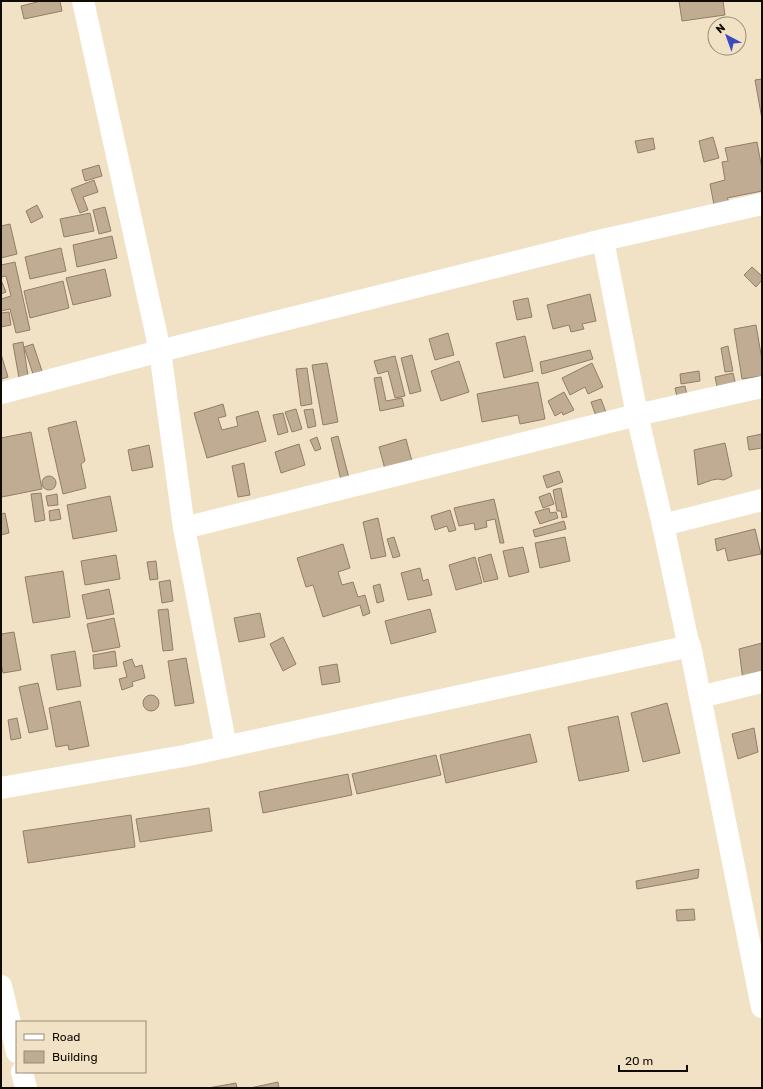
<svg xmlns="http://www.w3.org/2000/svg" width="763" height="1089" viewBox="0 0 763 1089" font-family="Rubik,sans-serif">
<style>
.building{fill:#c0ab93;stroke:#927e67}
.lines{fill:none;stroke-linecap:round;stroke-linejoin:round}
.minor{stroke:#fff;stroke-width:22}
</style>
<rect width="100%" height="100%" fill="#f1e2c5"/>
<g class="building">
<polygon points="41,1 60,1 62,11 24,19 21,6"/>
<polygon points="679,1 723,1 725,15 682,21"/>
<polygon points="762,79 762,119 755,80"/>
<polygon points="713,137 719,158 704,162 699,141"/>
<polygon points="653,138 655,149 638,153 635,141"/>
<polygon points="757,142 762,169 762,191 727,198 732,206 715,210 710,184 725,180 722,162 728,161 725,148"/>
<polygon points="99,165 102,176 85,181 82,170"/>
<polygon points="94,180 98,192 83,197 88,210 80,213 71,189"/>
<polygon points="37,205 43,217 31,223 26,211"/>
<polygon points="105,207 111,231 99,234 93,210"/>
<polygon points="90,213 94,231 64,237 60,219"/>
<polygon points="10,224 17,254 1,258 1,226"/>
<polygon points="112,236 117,258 77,267 73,245"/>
<polygon points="61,248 66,271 30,279 25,257"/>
<polygon points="15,262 30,330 16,333 10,309 1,311 1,299 11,296 6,276 1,277 1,265"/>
<polygon points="752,267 762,276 762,280 756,287 744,275"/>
<polygon points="105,269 111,296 73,305 66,278"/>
<polygon points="1,280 6,292 1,294"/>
<polygon points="63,281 69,308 30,318 24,291"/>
<polygon points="590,294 596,321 582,324 584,329 571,332 569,325 553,329 547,305"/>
<polygon points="528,298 532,317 517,320 513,301"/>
<polygon points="9,312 11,325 1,327 1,313"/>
<polygon points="756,325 762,360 762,376 742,379 734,329"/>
<polygon points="448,333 454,355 435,360 429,339"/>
<polygon points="525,336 533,371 504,378 496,343"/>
<polygon points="23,342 28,376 19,378 13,344"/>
<polygon points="33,344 42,371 33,374 24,347"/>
<polygon points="728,346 733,371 725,372 721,348"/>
<polygon points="590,350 593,359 542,374 540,362"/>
<polygon points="1,354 8,377 1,379 3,384 1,384"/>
<polygon points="412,355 421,391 410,394 401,358"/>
<polygon points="395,356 405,396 395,398 388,371 378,374 374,361"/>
<polygon points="459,361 469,392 441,401 431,371"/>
<polygon points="327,363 338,422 323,425 312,365"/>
<polygon points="592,363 603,387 588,394 585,387 570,395 562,378"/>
<polygon points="307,368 312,404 301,406 296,369"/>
<polygon points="699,371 700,381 681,384 680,374"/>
<polygon points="733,373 736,386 718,391 715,377"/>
<polygon points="381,377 386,401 402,398 404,406 380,411 374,378"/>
<polygon points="538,382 545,419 520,424 518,415 482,422 477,394"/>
<polygon points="685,386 688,399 678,401 675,388"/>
<polygon points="564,392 574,410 563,415 562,412 555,416 548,401"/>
<polygon points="601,399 608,418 598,422 591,402"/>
<polygon points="223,404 226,416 218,418 222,430 238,426 236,417 258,411 266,441 207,458 194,413"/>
<polygon points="296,409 302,429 292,432 285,412"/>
<polygon points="313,409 316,426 308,428 304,410"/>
<polygon points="283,413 288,432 278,435 273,415"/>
<polygon points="76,421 85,461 81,464 86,488 63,494 48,428"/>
<polygon points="31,432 42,489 2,497 1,492 1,438"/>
<polygon points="762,434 762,448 749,450 747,437"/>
<polygon points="338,436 349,478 341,480 331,438"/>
<polygon points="317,437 321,449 315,451 310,440"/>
<polygon points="406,439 413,465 386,473 379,447"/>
<polygon points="725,443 732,476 724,480 718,479 712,480 698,485 694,450"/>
<polygon points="299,444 305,465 281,473 275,452"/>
<polygon points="149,445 153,467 132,471 128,450"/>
<polygon points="244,463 250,495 238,497 232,466"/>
<polygon points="559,471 563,482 547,488 543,476"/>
<circle cx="49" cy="483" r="7"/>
<polygon points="561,488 567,517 562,518 561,511 557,511 553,490"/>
<polygon points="41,493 45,520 35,522 31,494"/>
<polygon points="550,493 554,504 543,508 539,497"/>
<polygon points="57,494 58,505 48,506 46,496"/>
<polygon points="110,496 117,531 73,539 67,505"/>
<polygon points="494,499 504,543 500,543 495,519 486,521 487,527 475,530 474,523 459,526 454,508"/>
<polygon points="549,508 550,513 556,512 558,518 540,524 535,512"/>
<polygon points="59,509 61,519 50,521 49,511"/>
<polygon points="450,510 456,530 449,532 447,526 435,530 431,516"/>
<polygon points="5,513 9,533 1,535 1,514"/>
<polygon points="378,518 386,556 371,559 363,522"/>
<polygon points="564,521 566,529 535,537 533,530"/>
<polygon points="755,529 761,554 728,561 725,548 717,551 715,539"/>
<polygon points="394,537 400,556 393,558 387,539"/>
<polygon points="565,537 570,561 540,568 535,543"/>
<polygon points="343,544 350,568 338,572 342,585 353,582 358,597 365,595 370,613 363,616 360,605 323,617 313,585 306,587 297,558"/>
<polygon points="523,547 529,572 509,577 503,551"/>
<polygon points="491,554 498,579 484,582 478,558"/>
<polygon points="116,555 120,579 85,585 81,561"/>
<polygon points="475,557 482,583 456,590 449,565"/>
<polygon points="156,561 158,579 150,580 147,562"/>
<polygon points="420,568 423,581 428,579 432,595 408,600 401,573"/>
<polygon points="63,571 70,617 33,623 25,577"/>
<polygon points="170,580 173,601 162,603 159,582"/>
<polygon points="380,584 384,601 377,603 373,586"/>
<polygon points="109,589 114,614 87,619 82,595"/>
<polygon points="168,609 173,650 163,651 158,610"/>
<polygon points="430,609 436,632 391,644 385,621"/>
<polygon points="260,613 265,637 239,642 234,618"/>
<polygon points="114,618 120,647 93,652 87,624"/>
<polygon points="14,632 21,670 3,673 1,663 1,634"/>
<polygon points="283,637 296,664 283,671 270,644"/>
<polygon points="762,643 762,677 743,681 739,649"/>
<polygon points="75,651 81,686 57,690 51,655"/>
<polygon points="115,651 117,666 94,669 93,655"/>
<polygon points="186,658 194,703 175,706 168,661"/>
<polygon points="132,659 135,667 142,665 145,678 132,682 133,686 122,690 119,679 127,677 123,662"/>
<polygon points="337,664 340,682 322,685 319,667"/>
<polygon points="38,683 48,729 29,733 19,687"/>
<circle cx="151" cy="703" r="8"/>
<polygon points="80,701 89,746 69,750 68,745 56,747 49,708"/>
<polygon points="667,703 680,753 643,762 631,713"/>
<polygon points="618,716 629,771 579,781 568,727"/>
<polygon points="17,718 21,738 11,740 8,720"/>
<polygon points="754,728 758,752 738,759 732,734"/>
<polygon points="530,734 537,762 446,783 440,755"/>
<polygon points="436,755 441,775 357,794 352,774"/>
<polygon points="348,774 352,795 263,813 259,792"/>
<polygon points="209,808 212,831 140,842 136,819"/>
<polygon points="131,815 135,847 28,863 23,831"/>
<polygon points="699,869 698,878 637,889 636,881"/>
<polygon points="694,909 695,920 677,921 676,910"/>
<polygon points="278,1082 279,1088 250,1088"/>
<polygon points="236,1083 237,1088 208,1088"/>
</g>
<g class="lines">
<g class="minor">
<polyline points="83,1 160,351 184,528 226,747"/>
<polyline points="603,240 637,415 663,525"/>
<polyline points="1,393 160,351 603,240 762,204"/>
<polyline points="184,528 637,415 762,387"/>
<polyline points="689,647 663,525 762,500"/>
<polyline points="700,697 762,682"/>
<polyline points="1,788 184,756 690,646 762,1007"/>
<polyline points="1,986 17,1052"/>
<polyline points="22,1072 26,1088"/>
</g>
</g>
<rect width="763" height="1089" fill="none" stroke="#100b03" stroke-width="4"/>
<rect x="16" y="1021" width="130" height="52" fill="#f1e2c5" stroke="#978c77"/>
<rect x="24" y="1034" width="20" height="6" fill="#ffffff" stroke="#978c77"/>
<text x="52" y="1041" font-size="12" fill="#100b03">Road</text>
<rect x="24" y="1051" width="20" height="12" fill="#c0ab93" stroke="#978c77"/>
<text x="52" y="1061" font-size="12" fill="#100b03">Building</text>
<g transform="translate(727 36) rotate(319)"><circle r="19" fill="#f1e2c5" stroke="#978c77"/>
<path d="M0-3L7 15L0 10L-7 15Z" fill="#3a4bbe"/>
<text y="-6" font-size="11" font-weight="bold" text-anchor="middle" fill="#100b03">N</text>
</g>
<path d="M619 1065v6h68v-6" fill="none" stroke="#100b03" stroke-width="2"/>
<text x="625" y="1065" font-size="12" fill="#100b03" stroke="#f1e2c5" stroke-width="3" paint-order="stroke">20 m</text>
</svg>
